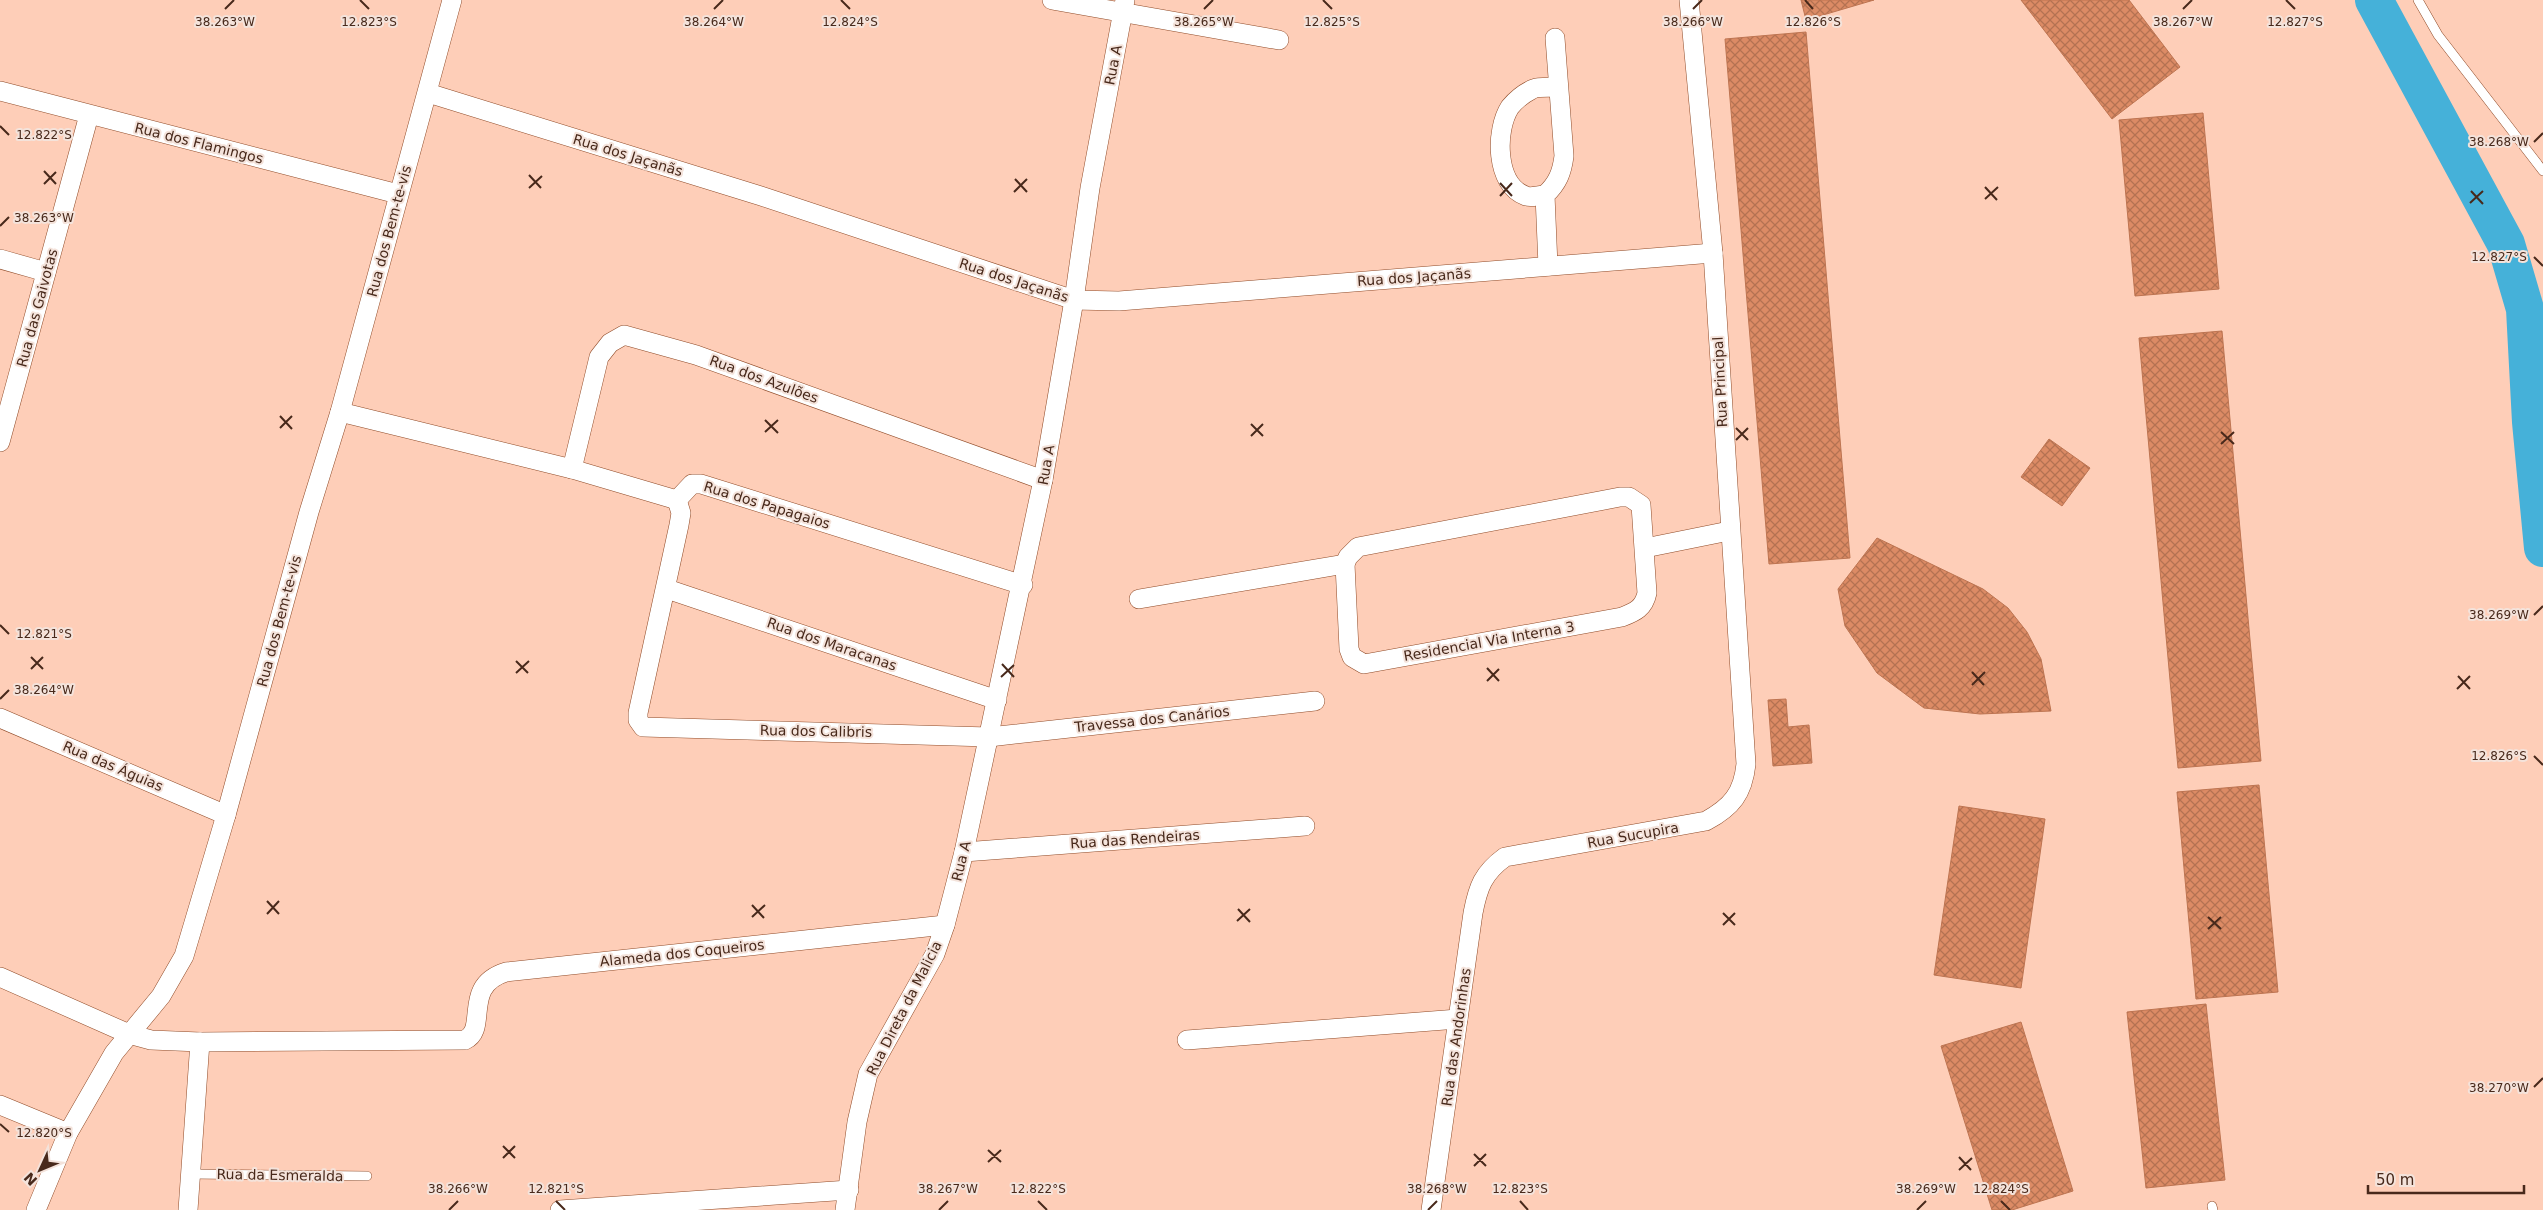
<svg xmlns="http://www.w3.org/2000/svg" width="2543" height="1210" viewBox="0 0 2543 1210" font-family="'DejaVu Sans',sans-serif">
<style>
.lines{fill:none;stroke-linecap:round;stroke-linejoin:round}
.river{stroke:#45b1d9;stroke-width:38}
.building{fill:url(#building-cross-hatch);stroke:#bd7451}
.lane-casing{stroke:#904b28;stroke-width:10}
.street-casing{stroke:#904b28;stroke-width:20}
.lane{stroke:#fff;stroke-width:9}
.street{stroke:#fff;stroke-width:19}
.ticks{fill:none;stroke:#48291b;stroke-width:2}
.labels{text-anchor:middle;stroke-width:4;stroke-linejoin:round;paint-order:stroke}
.street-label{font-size:14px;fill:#48291b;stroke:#f4e3db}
.ticks-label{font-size:12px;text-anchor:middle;fill:#48291b;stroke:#f4e3db;stroke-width:4;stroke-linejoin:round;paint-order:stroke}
</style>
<defs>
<pattern id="building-cross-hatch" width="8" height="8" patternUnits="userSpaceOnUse" patternTransform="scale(1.25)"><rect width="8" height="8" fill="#dc8b65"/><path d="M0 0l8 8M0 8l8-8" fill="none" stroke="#b47252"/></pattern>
</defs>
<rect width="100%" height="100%" fill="#feceb8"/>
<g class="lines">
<polyline class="river" points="2374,0 2506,244 2525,309 2531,422 2543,548"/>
</g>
<g class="building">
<polygon points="1801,0 1874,0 1806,20"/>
<polygon points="2021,0 2129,0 2180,67 2112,119"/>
<polygon points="1806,32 1850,558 1769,564 1725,39"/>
<polygon points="2203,113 2219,289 2135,296 2119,120"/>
<polygon points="2222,331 2261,761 2178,768 2139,338"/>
<polygon points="2049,439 2090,468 2062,506 2021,477"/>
<polygon points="1877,538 1983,589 2008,608 2027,632 2041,659 2051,711 1980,714 1924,708 1877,673 1845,626 1838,589"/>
<polygon points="1786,699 1788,727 1809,725 1812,763 1773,766 1768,700"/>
<polygon points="2259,785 2278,992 2196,999 2177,792"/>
<polygon points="1959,806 2045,819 2021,988 1934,975"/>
<polygon points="2206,1004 2225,1180 2146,1188 2127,1012"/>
<polygon points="2021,1022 2073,1191 2012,1210 1992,1210 1941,1046"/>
</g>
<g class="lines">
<defs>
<g id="lane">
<polyline points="2418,0 2438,35 2543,171"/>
<polyline points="192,1174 367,1176"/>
<polyline points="2212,1206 2213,1210"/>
</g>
<g id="street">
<polyline points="1052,0 1279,40"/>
<polyline points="0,91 398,194"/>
<polyline points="428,93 761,196 1074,300 1119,301 1713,253"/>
<path d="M1545,195c-6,0 -14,3 -19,1 -31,-11 -31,-66 -16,-89 5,-6 13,-13 21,-17 6,-4 18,-2 26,-3"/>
<polyline points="0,259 46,272"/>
<path d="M1548,266l-3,-71c13,-12 17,-23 19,-39l-9,-118"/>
<polyline points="340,412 572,469 677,500"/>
<polyline points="0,442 89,115"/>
<polyline points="572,469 599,357 610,343 624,335 696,355 1043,480"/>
<path d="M1620,497h9l12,8 6,88c-3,15 -12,19 -25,24l-258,47 -12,-7 -3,-8 -4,-85 3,-7 10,-10z"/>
<polyline points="677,500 681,513 679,525 638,713 638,720 643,727 989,737 1315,701"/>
<polyline points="677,500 692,484 701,484 1023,585"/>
<polyline points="1645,548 1729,531"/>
<polyline points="667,589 997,700"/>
<polyline points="1139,599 1345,564"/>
<polyline points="0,718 226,815"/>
<polyline points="964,852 1305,826"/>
<path d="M0,977l129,57 22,6 49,2 265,-2c24,-11 -4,-54 41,-68l439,-47"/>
<polyline points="1187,1040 1458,1019"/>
<polyline points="0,1105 68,1133"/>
<polyline points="36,1210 68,1133 114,1053 161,996 184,956 226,815 309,512 340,412 452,0"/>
<polyline points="188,1210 200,1042"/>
<polyline points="560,1210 849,1190"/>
<polyline points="845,1210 857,1122 868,1074 935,954 945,925 964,852 1043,480 1074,300 1090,188 1125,0"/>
<path d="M1431,1210l42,-297c5,-26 10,-40 32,-56l201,-36c26,-14 37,-28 40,-57l-33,-511 -24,-253"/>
</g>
</defs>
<use href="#lane" class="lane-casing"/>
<use href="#street" class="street-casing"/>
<use href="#lane" class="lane"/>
<use href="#street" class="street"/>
</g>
<path class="ticks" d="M360,0l9,9M841,0l9,9M1323,0l9,9M1805,0l8,9M2286,0l9,9M225,9l9,-9M714,9l9,-9M1204,9l9,-9M1693,9l9,-9M2183,9l9,-9M0,126l9,9M2534,142l9,-9M44,171l12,13M529,175l12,13M1015,179l12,13M1500,183l12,13M44,184l12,-12M1985,187l12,13M529,188l13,-12M2471,191l12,13M1014,192l13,-13M1500,196l12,-13M1985,199l13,-12M2470,203l13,-12M0,226l9,-9M2534,257l9,9M280,416l12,13M765,420l13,13M1251,424l12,12M280,428l12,-12M1736,428l12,12M765,432l13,-12M2221,432l13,12M1251,436l12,-12M1736,440l12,-12M2221,444l13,-12M2534,615l9,-9M0,625l9,9M31,657l12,12M516,661l12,12M1002,664l12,13M1487,668l12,13M31,669l12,-12M1972,672l12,13M516,673l13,-12M2458,676l12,13M1001,677l13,-12M1487,681l12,-12M1972,685l13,-13M2457,689l13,-13M0,699l9,-9M2534,756l9,9M267,901l12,13M752,905l12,13M1238,909l12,13M1723,913l12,12M267,914l12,-13M752,917l13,-12M2208,917l13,12M1237,921l13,-12M1723,925l12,-12M2208,929l13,-12M2534,1087l9,-9M0,1124l9,8M503,1146l12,12M988,1150l13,12M1474,1154l12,12M1959,1157l12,13M503,1158l12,-12M988,1162l13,-12M1474,1166l12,-12M1959,1170l13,-12M556,1201l9,9M1038,1201l9,9M1520,1201l8,9M2001,1201l9,9M449,1210l9,-9M939,1210l9,-9M1428,1210l9,-9M1917,1210l9,-9"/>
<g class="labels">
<g class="street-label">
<text transform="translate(1113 65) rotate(-79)" y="5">Rua A</text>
<text transform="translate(199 143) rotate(14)" y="5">Rua dos Flamingos</text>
<text transform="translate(628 155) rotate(17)" y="5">Rua dos Jaçanãs</text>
<text transform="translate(389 231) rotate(-75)" y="5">Rua dos Bem-te-vis</text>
<text transform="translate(1414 277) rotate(-4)" y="5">Rua dos Jaçanãs</text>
<text transform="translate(1014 280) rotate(18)" y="5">Rua dos Jaçanãs</text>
<text transform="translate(37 308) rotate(-75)" y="5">Rua das Gaivotas</text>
<text transform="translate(764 379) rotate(20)" y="5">Rua dos Azulões</text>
<text transform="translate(1720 382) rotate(-93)" y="5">Rua Principal</text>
<text transform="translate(1046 465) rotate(-80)" y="5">Rua A</text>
<text transform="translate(767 505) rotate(17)" y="5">Rua dos Papagaios</text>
<text transform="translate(279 621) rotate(-75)" y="5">Rua dos Bem-te-vis</text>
<text transform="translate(1489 641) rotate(-10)" y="5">Residencial Via Interna 3</text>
<text transform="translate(832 644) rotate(19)" y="5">Rua dos Maracanas</text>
<text transform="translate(1152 719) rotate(-6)" y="5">Travessa dos Canários</text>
<text transform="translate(816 731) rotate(1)" y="5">Rua dos Calibris</text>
<text transform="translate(113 766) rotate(23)" y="5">Rua das Águias</text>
<text transform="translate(1633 835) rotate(-10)" y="5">Rua Sucupira</text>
<text transform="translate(1135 839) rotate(-4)" y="5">Rua das Rendeiras</text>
<text transform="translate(961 861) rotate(-76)" y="5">Rua A</text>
<text transform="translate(682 953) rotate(-6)" y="5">Alameda dos Coqueiros</text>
<text transform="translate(904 1008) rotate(-63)" y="5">Rua Direta da Malicia</text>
<text transform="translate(1456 1037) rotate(-82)" y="5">Rua das Andorinhas</text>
<text transform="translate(280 1175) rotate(1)" y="5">Rua da Esmeralda</text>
</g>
</g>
<g class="ticks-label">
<text x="225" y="26">38.263°W</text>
<text x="714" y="26">38.264°W</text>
<text x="1204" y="26">38.265°W</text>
<text x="1693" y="26">38.266°W</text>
<text x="2183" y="26">38.267°W</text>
<text x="369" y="26">12.823°S</text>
<text x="850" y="26">12.824°S</text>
<text x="1332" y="26">12.825°S</text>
<text x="1813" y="26">12.826°S</text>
<text x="2295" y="26">12.827°S</text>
<text x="44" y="139">12.822°S</text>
<text x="2499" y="146">38.268°W</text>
<text x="44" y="222">38.263°W</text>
<text x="2499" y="261">12.827°S</text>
<text x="2499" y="619">38.269°W</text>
<text x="44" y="638">12.821°S</text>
<text x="44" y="694">38.264°W</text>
<text x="2499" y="760">12.826°S</text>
<text x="2499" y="1092">38.270°W</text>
<text x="44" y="1137">12.820°S</text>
<text x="556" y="1193">12.821°S</text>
<text x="1038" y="1193">12.822°S</text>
<text x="1520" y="1193">12.823°S</text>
<text x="2001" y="1193">12.824°S</text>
<text x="458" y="1193">38.266°W</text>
<text x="948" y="1193">38.267°W</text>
<text x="1437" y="1193">38.268°W</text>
<text x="1926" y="1193">38.269°W</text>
</g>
<g transform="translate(40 1170) rotate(226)" stroke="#f4e3db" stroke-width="4" paint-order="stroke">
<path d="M0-4L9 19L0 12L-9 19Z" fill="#48291b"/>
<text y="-8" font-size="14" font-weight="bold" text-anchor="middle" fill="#48291b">N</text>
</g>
<path d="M2368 1185v8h156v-8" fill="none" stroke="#48291b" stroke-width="2.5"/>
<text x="2376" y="1185" font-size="15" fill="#48291b" stroke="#f4e3db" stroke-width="4" paint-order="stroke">50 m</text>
</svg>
